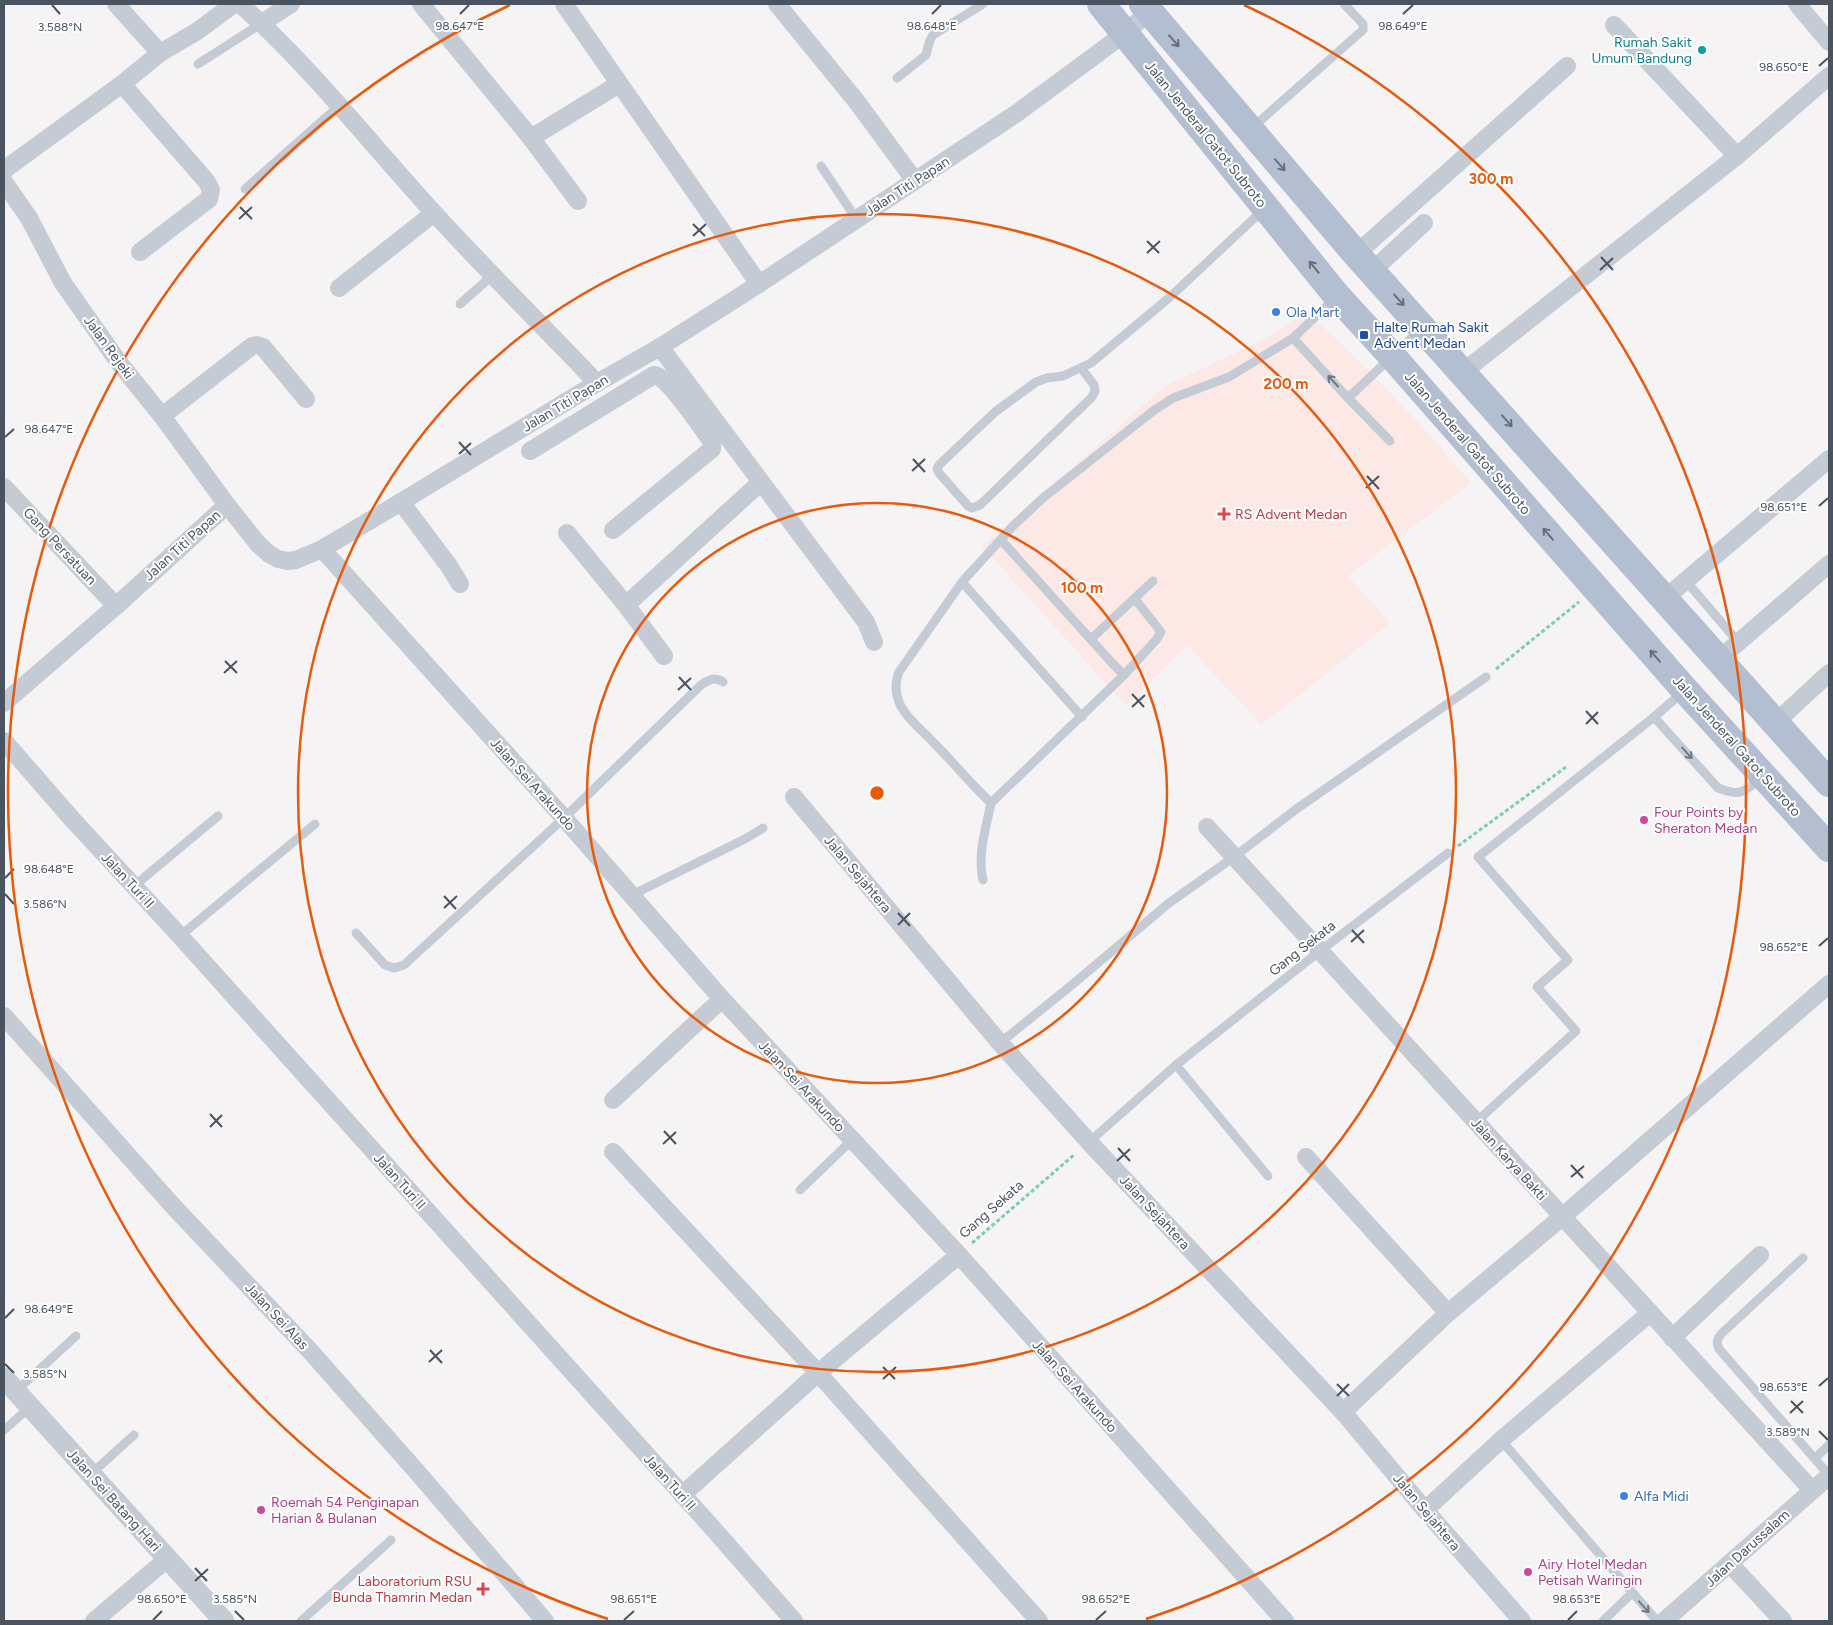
<svg xmlns="http://www.w3.org/2000/svg" width="1833" height="1625" viewBox="0 0 1833 1625" font-family="Figtree,sans-serif">
<style>
.medical{fill:#fce9e5}
.lines{fill:none;stroke-linecap:round;stroke-linejoin:round}
.path{stroke:#7acfad;stroke-width:3;stroke-dasharray:4 2.5;stroke-linecap:butt}
.service{stroke:#c4cbd4;stroke-width:9}
.minor{stroke:#c4cbd4;stroke-width:18}
.tertiary{stroke:#c4cbd4;stroke-width:21}
.primary{stroke:#b3bfd0;stroke-width:28}
.oneway{stroke:#646f7c}
.oneway2{stroke:#6f7883}
.ticks{fill:none;stroke:#4a5460;stroke-width:2}
.ring{fill:none;stroke:#e8590c;stroke-width:2.5}
.culture-dot{fill:#0f9aa8;stroke:#fff;stroke-width:2}
.shop-dot{fill:#3f7fe0;stroke:#fff;stroke-width:2}
.transit-dot{fill:#1a4fb4;stroke:#fff;stroke-width:2}
.health-dot{fill:#e0444e;stroke:#fff;stroke-width:2}
.hotel-dot{fill:#d1479c;stroke:#fff;stroke-width:2}
.labels{text-anchor:middle;stroke-width:4;stroke-linejoin:round;paint-order:stroke}
.culture-label{font-size:14px;fill:#0d838f;stroke:#fff;text-anchor:end}
.street-label{font-size:14px;fill:#4a5460;stroke:#fff}
.shop-label{font-size:14px;fill:#366cbe;stroke:#fff;text-anchor:start}
.transit-label{font-size:14px;fill:#164399;stroke:#fff;text-anchor:start}
.health-label{font-size:14px;fill:#be3a42;stroke:#fff;text-anchor:start}
.hotel-label{font-size:14px;fill:#b23c85;stroke:#fff;text-anchor:start}
.ticks-label{font-size:12px;text-anchor:middle;fill:#4a5460;stroke:#fff;stroke-width:4;stroke-linejoin:round;paint-order:stroke}
.centre{fill:#e8590c;stroke:#fff;stroke-width:2.5}
.ring-label{font-size:15px;text-anchor:middle;font-weight:bold;fill:#e8590c;stroke:#fff;stroke-width:4;stroke-linejoin:round;paint-order:stroke}
</style>
<rect width="100%" height="100%" fill="#f5f3f3"/>
<polygon class="medical" points="1308,312 1370,372 1427,432 1471,483 1348,576 1390,623 1261,725 1187,645 1126,706 982,546 1165,386 1257,343"/>
<g class="lines">
<g class="path">
<polyline points="1496,669 1579,602"/>
<polyline points="1458,846 1566,767"/>
<polyline points="972,1243 1075,1154"/>
</g>
<g class="service">
<polyline points="198,64 262,23"/>
<polyline points="897,78 926,55 930,40 933,35 983,4"/>
<polyline points="1252,128 1363,30 1363,24 1344,4"/>
<polyline points="821,166 857,220"/>
<polyline points="245,189 340,105"/>
<polyline points="460,304 493,275"/>
<polyline points="1293,338 1348,398 1420,330"/>
<polyline points="1081,368 1094,385 1095,391 1092,397 980,505 972,508 968,506 939,473 937,469 939,465 995,412 1036,382 1047,378 1063,376 1091,363 1170,297 1263,210"/>
<polyline points="1348,398 1390,441"/>
<path d="M1001,540l112,124 11,11 -133,128c-21,-20 -39,-42 -59,-62 -11,-12 -27,-24 -33,-39 -4,-11 -4,-19 0,-30l63,-90 51,-56 30,-28 110,-87 20,-13 56,-21 64,-39 41,-39"/>
<polyline points="962,582 1082,717"/>
<polyline points="1692,588 1739,643"/>
<polyline points="1091,639 1153,581"/>
<polyline points="1124,675 1156,640 1161,632 1135,599"/>
<path d="M1654,717l64,71c24,9 24,4 44,-10"/>
<path d="M983,880c-6,-25 3,-52 8,-77"/>
<polyline points="134,886 218,816"/>
<polyline points="632,895 745,839 763,828"/>
<path d="M356,933l29,32 9,3 10,-3 160,-147 137,-133c8,-5 13,-9 22,-3"/>
<polyline points="180,936 315,824"/>
<polyline points="1000,1043 1073,984 1169,903 1234,857 1295,810 1486,677"/>
<polyline points="1176,1065 1268,1176"/>
<polyline points="1476,1122 1576,1031 1537,987 1568,960 1478,857 1654,717 1683,692"/>
<polyline points="1089,1142 1176,1065 1320,951 1448,853"/>
<polyline points="800,1190 852,1140"/>
<path d="M1803,1258l-82,76c-4,5 -5,8 -2,15l110,126"/>
<polyline points="16,1391 76,1336"/>
<polyline points="4,1430 30,1407"/>
<polyline points="1501,1440 1657,1621"/>
<polyline points="1815,1458 1829,1445"/>
<polyline points="91,1474 134,1435"/>
<polyline points="301,1621 391,1540"/>
<polyline points="1603,1621 1632,1593"/>
</g>
<g class="minor">
<polyline points="116,4 160,53"/>
<path d="M240,4c71,63 130,139 194,209 53,58 109,113 163,170"/>
<polyline points="421,4 531,138 578,201"/>
<polyline points="564,4 759,284"/>
<polyline points="777,4 857,102 915,181"/>
<polyline points="1797,4 1829,42"/>
<polyline points="262,23 291,4"/>
<polyline points="1614,25 1737,156"/>
<polyline points="122,84 207,182 211,190 209,199 140,252"/>
<polyline points="531,138 619,84"/>
<polyline points="4,170 122,84 160,53 196,32 234,4"/>
<polyline points="4,182 29,218 63,283 120,364 162,416 227,505 258,544 269,554 278,559 288,561 296,560 322,549 401,502 597,383 660,347 759,284 1017,113 1124,34 1149,12"/>
<polyline points="1356,254 1567,66"/>
<polyline points="1372,271 1424,223"/>
<polyline points="339,288 434,213"/>
<polyline points="660,347 866,622 874,642"/>
<polyline points="1463,372 1737,156 1829,76"/>
<polyline points="162,416 252,346 257,345 263,347 306,399"/>
<path d="M530,451l124,-76c12,-1 49,55 58,67v7l-99,81"/>
<polyline points="4,487 116,606"/>
<polyline points="401,502 449,566 460,584"/>
<polyline points="567,533 626,605 664,656"/>
<polyline points="322,549 564,818 722,999 959,1255 1285,1621"/>
<polyline points="1664,599 1829,459"/>
<polyline points="626,605 761,482"/>
<polyline points="1718,660 1829,564"/>
<polyline points="4,703 116,606 227,505"/>
<polyline points="1775,723 1829,673"/>
<polyline points="4,741 72,819 180,936 709,1524 794,1621"/>
<polyline points="794,797 1000,1043 1089,1142 1343,1412 1425,1510 1522,1621"/>
<polyline points="1207,827 1812,1490"/>
<polyline points="4,1016 173,1206 311,1352 418,1473 545,1621"/>
<polyline points="613,1100 722,999"/>
<polyline points="613,1152 818,1373 1039,1621"/>
<polyline points="1306,1157 1448,1313"/>
<polyline points="1672,1338 1760,1255"/>
<polyline points="1343,1412 1448,1313 1562,1217 1829,984"/>
<polyline points="682,1495 818,1373 959,1255"/>
<polyline points="1425,1510 1501,1440 1650,1313"/>
<polyline points="1730,1564 1783,1621"/>
<polyline points="94,1621 167,1559"/>
<polyline points="1664,1621 1829,1476"/>
</g>
<polyline class="tertiary" points="4,1378 224,1621"/>
<g class="primary">
<polyline points="1101,4 1337,296 1392,356 1685,690 1829,848"/>
<polyline points="1143,4 1356,254 1829,783"/>
</g>
</g>
<defs><path id="oneway-shaft" d="M-6 0H5M1.5-3L5.5 0L1.5 3" fill="none" stroke-width="1.6" stroke-linecap="round" stroke-linejoin="round" transform="scale(1.25)"/></defs>
<g class="oneway">
<use href="#oneway-shaft" transform="translate(1174 41) rotate(49)"/>
<use href="#oneway-shaft" transform="translate(1280 165) rotate(49)"/>
<use href="#oneway-shaft" transform="translate(1314 267) rotate(-129)"/>
<use href="#oneway-shaft" transform="translate(1399 300) rotate(48)"/>
<use href="#oneway-shaft" transform="translate(1507 421) rotate(49)"/>
<use href="#oneway-shaft" transform="translate(1548 534) rotate(-131)"/>
<use href="#oneway-shaft" transform="translate(1655 656) rotate(-131)"/>
</g>
<g class="oneway2">
<use href="#oneway-shaft" transform="translate(1333 381) rotate(-133)"/>
<use href="#oneway-shaft" transform="translate(1687 753) rotate(48)"/>
<use href="#oneway-shaft" transform="translate(1644 1607) rotate(48)"/>
</g>
<path class="ticks" d="M52,5l8,9M460,14l9,-9M932,14l9,-9M1403,14l10,-9M1819,66l9,-8M240,207l12,12M239,219l13,-12M693,224l12,12M693,236l13,-12M1147,241l12,12M1147,253l13,-12M1601,257l12,13M1600,270l13,-12M5,437l9,-8M459,442l12,13M459,454l12,-11M913,459l12,13M912,471l13,-12M1367,476l12,13M1366,488l13,-12M1819,506l9,-8M225,661l12,12M224,673l13,-12M679,677l12,13M678,690l13,-12M1132,694l12,13M1132,707l13,-12M1586,711l12,13M1586,724l12,-12M5,878l9,-9M5,894l9,10M444,896l12,13M444,908l13,-12M898,913l12,13M898,925l12,-12M1352,930l12,13M1351,942l13,-12M1819,946l9,-8M210,1114l12,13M210,1127l12,-12M664,1131l12,13M663,1144l13,-12M1118,1148l12,13M1117,1161l13,-12M1571,1165l12,13M1571,1177l13,-11M5,1318l9,-9M430,1350l12,13M429,1362l13,-12M5,1364l9,9M883,1367l12,12M883,1379l13,-12M1337,1384l12,12M1819,1386l9,-8M1337,1396l12,-12M1791,1401l12,12M1790,1413l13,-12M1819,1431l9,9M195,1568l12,13M195,1581l13,-12M235,1611l9,9M153,1620l9,-9M624,1620l10,-9M1096,1620l10,-9M1568,1620l9,-9"/>
<g class="ring">
<circle cx="877" cy="793" r="290"/>
<circle cx="877" cy="793" r="579"/>
<path d="M608 1619A869 869 0 0 1 510 5M1244 5A869 869 0 0 1 1146 1619"/>
</g>
<circle class="culture-dot" cx="1702" cy="50" r="5"/>
<g class="shop-dot">
<circle cx="1276" cy="312" r="5"/>
<circle cx="1624" cy="1496" r="5"/>
</g>
<rect class="transit-dot" x="1359" y="330" width="10" height="10" rx="2.5"/>
<g class="health-dot">
<path d="M1221.5 506.5h5v5h5v5h-5v5h-5v-5h-5v-5h5z"/>
<path d="M480.5 1581.5h5v5h5v5h-5v5h-5v-5h-5v-5h5z"/>
</g>
<g class="hotel-dot">
<circle cx="1644" cy="820" r="5"/>
<circle cx="261" cy="1510" r="5"/>
<circle cx="1528" cy="1572" r="5"/>
</g>
<g class="labels">
<g class="culture-label">
<text x="1692" y="47">Rumah Sakit<tspan x="1692" dy="16">Umum Bandung</tspan></text>
</g>
<g class="street-label">
<text transform="translate(1206 134) rotate(51)" y="5">Jalan Jenderal Gatot Subroto</text>
<text transform="translate(907 186) rotate(-33)" y="5">Jalan Titi Papan</text>
<text transform="translate(109 347) rotate(54)" y="5">Jalan Rejeki</text>
<text transform="translate(565 403) rotate(-31)" y="5">Jalan Titi Papan</text>
<text transform="translate(1468 443) rotate(49)" y="5">Jalan Jenderal Gatot Subroto</text>
<text transform="translate(182 545) rotate(-42)" y="5">Jalan Titi Papan</text>
<text transform="translate(60 546) rotate(47)" y="5">Gang Persatuan</text>
<text transform="translate(1737 746) rotate(48)" y="5">Jalan Jenderal Gatot Subroto</text>
<text transform="translate(533 784) rotate(48)" y="5">Jalan Sei Arakundo</text>
<text transform="translate(858 874) rotate(50)" y="5">Jalan Sejahtera</text>
<text transform="translate(128 880) rotate(47)" y="5">Jalan Turi II</text>
<text transform="translate(1302 948) rotate(-38)" y="5">Gang Sekata</text>
<text transform="translate(802 1086) rotate(47)" y="5">Jalan Sei Arakundo</text>
<text transform="translate(1509 1159) rotate(48)" y="5">Jalan Karya Bakti</text>
<text transform="translate(400 1181) rotate(48)" y="5">Jalan Turi II</text>
<text transform="translate(991 1209) rotate(-41)" y="5">Gang Sekata</text>
<text transform="translate(1155 1212) rotate(47)" y="5">Jalan Sejahtera</text>
<text transform="translate(277 1316) rotate(47)" y="5">Jalan Sei Alas</text>
<text transform="translate(1075 1386) rotate(48)" y="5">Jalan Sei Arakundo</text>
<text transform="translate(670 1482) rotate(48)" y="5">Jalan Turi II</text>
<text transform="translate(114 1500) rotate(48)" y="5">Jalan Sei Batang Hari</text>
<text transform="translate(1427 1512) rotate(50)" y="5">Jalan Sejahtera</text>
<text transform="translate(1747 1548) rotate(-42)" y="5">Jalan Darussalam</text>
</g>
<g class="shop-label">
<text x="1286" y="317">Ola Mart</text>
<text x="1634" y="1501">Alfa Midi</text>
</g>
<g class="transit-label">
<text x="1374" y="332">Halte Rumah Sakit<tspan x="1374" dy="16">Advent Medan</tspan></text>
</g>
<g class="health-label">
<text x="1235" y="519">RS Advent Medan</text>
<text x="472" y="1586" text-anchor="end">Laboratorium RSU<tspan x="472" dy="16">Bunda Thamrin Medan</tspan></text>
</g>
<g class="hotel-label">
<text x="1654" y="817">Four Points by<tspan x="1654" dy="16">Sheraton Medan</tspan></text>
<text x="271" y="1507">Roemah 54 Penginapan<tspan x="271" dy="16">Harian &amp; Bulanan</tspan></text>
<text x="1538" y="1569">Airy Hotel Medan<tspan x="1538" dy="16">Petisah Waringin</tspan></text>
</g>
</g>
<g class="ticks-label">
<text x="460" y="30">98.647°E</text>
<text x="932" y="30">98.648°E</text>
<text x="1403" y="30">98.649°E</text>
<text x="60" y="31">3.588°N</text>
<text x="1784" y="71">98.650°E</text>
<text x="49" y="433">98.647°E</text>
<text x="1784" y="511">98.651°E</text>
<text x="49" y="873">98.648°E</text>
<text x="45" y="908">3.586°N</text>
<text x="1784" y="951">98.652°E</text>
<text x="49" y="1313">98.649°E</text>
<text x="45" y="1378">3.585°N</text>
<text x="1784" y="1391">98.653°E</text>
<text x="1788" y="1436">3.589°N</text>
<text x="235" y="1603">3.585°N</text>
<text x="162" y="1603">98.650°E</text>
<text x="634" y="1603">98.651°E</text>
<text x="1106" y="1603">98.652°E</text>
<text x="1577" y="1603">98.653°E</text>
</g>
<circle cx="877" cy="793" r="8" class="centre"/>
<g class="ring-label">
<text x="1491" y="184">300 m</text>
<text x="1286" y="389">200 m</text>
<text x="1082" y="593">100 m</text>
</g>
<rect width="1833" height="1625" fill="none" stroke="#4a5460" stroke-width="10"/>
</svg>
